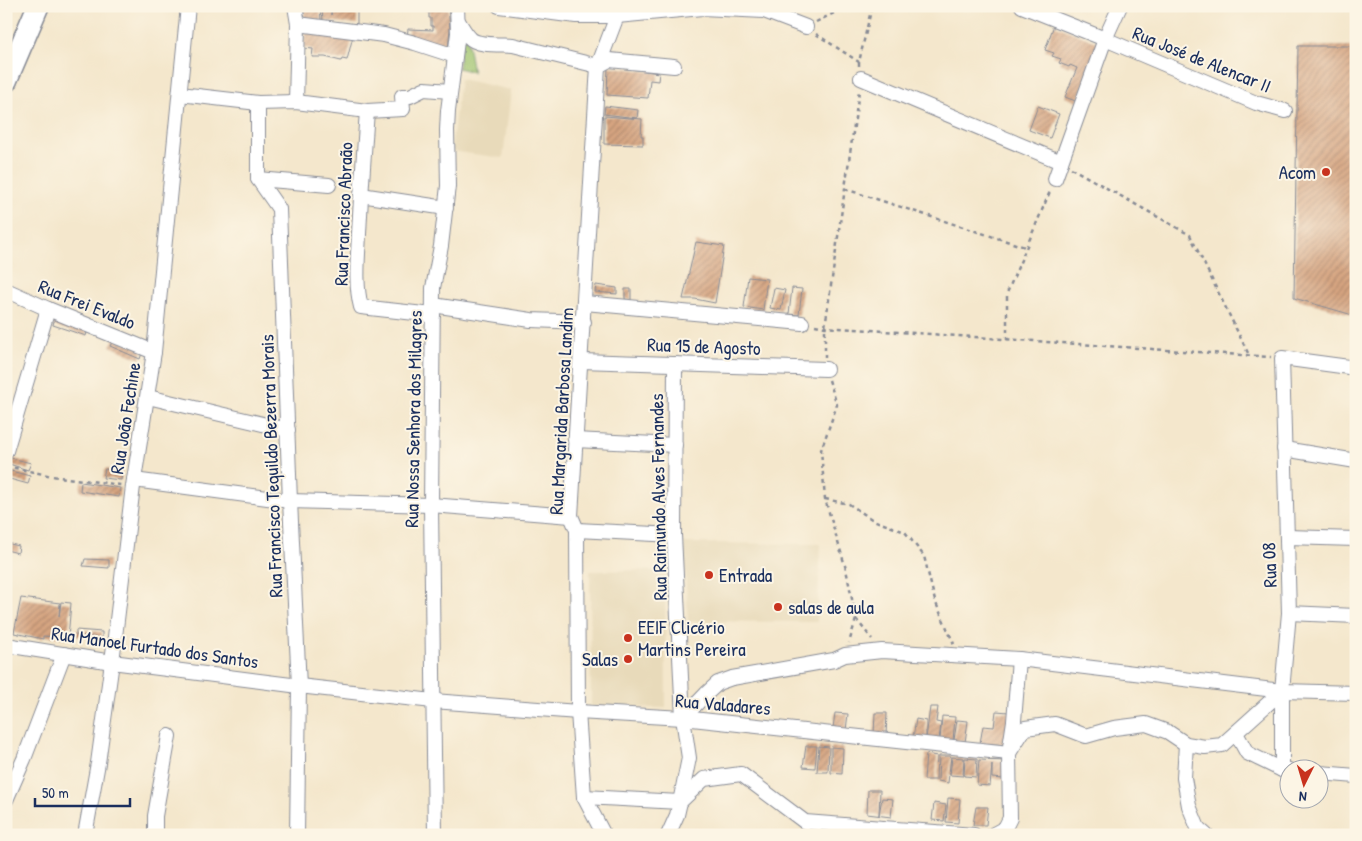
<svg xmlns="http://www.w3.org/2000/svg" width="1362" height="841" viewBox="0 0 1362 841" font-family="'Patrick Hand',sans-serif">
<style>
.built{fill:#e8daba}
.park{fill:url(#park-tufts);stroke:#5c7966}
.building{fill:url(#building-hatch)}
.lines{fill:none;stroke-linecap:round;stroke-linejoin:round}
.minor-casing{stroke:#888b95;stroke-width:16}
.primary-casing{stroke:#888b95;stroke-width:24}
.path{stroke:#888b95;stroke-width:2.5;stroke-dasharray:4 4;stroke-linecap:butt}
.minor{stroke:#fff;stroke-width:14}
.primary{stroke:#fff;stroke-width:21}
.poi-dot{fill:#c8321e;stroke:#fcf5e5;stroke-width:2}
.labels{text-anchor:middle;stroke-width:4;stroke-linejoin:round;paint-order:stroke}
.street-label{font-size:19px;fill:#1b2f5e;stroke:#fcf5e5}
.poi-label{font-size:19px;fill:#1b2f5e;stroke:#fcf5e5;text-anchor:start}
</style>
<defs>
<pattern id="park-tufts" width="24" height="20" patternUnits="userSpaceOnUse" patternTransform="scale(1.25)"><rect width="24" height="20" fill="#9dc36d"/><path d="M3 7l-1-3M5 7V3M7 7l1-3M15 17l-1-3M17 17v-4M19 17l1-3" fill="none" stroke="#7f9f5d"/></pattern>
<pattern id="building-hatch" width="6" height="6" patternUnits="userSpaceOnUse" patternTransform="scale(1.25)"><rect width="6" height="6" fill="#d6a480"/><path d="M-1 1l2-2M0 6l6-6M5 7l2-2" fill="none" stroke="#ad866c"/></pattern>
</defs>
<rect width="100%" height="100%" fill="#fcf5e5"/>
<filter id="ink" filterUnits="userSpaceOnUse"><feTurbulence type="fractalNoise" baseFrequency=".02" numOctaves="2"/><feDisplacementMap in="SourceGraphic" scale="10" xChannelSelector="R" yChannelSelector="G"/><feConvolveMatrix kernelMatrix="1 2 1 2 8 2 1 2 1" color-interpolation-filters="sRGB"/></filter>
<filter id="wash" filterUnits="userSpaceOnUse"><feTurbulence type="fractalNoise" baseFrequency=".0096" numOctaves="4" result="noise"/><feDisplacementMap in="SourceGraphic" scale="20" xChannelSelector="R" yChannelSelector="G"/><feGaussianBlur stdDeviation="1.12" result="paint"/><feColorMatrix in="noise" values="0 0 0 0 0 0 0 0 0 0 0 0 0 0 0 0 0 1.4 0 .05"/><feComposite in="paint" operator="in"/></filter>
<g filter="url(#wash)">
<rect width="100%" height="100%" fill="#f4e7cc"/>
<g class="built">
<polygon points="460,79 511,90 503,158 451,151"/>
<polygon points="684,543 821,544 817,622 688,621"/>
<polygon points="665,570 666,708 591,706 590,571"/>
</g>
<polygon class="park" points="467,38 473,72 458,68 462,39"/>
<g id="blocks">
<g class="building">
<polygon points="304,6 320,6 321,20 304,19"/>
<polygon points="322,6 331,7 331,15 332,6 357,6 357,24 323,21"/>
<polygon points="425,6 448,6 450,29 448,50 407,38 408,29 433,30 433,26 431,26 431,18 429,18 429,10 426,11"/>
<polygon points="1054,25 1099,43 1078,102 1065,97 1077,68 1070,65 1069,67 1059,63 1061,59 1052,56 1054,53 1045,50"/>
<polygon points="305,30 353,36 347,60 342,59 341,61 325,57 312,57 313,49 304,48"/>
<polygon points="1298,46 1356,46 1356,316 1294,298"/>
<polygon points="608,66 659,73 658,81 650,80 648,98 607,95"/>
<polygon points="605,106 638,110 637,118 604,114"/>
<polygon points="1038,106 1059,114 1050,138 1029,130"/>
<polygon points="604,116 642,119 641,136 643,136 643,145 604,144"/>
<polygon points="696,242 724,246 715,303 695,299 683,299"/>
<polygon points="748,277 767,279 763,310 744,307"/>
<polygon points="596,285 617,288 617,294 595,292"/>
<polygon points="774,288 785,290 781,310 770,308"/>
<polygon points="792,288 802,289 799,315 789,314"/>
<polygon points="625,289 631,289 631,300 625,299"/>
<polygon points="55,317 88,328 86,336 53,325"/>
<polygon points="114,338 143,350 140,359 110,346"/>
<polygon points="11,458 31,463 28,470 9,464"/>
<polygon points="105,469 122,472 121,480 103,478"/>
<polygon points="7,470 30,476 28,484 6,478"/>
<polygon points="81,482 120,488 119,497 80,491"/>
<polygon points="6,543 19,546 18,553 6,550"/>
<polygon points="85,559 109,560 109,568 83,566"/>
<polygon points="21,598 60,603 59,617 61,602 71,603 68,638 43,636 43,639 14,633"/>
<polygon points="76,630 102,632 102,638 76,636"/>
<polygon points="930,707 938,707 936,722 941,723 939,740 926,739"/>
<polygon points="996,711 1009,712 1006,745 980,743 983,726 994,727"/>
<polygon points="835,713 848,714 846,730 833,728"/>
<polygon points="875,713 887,713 886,735 874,734"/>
<polygon points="942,716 955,717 953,741 940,740"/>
<polygon points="916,719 926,721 926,739 913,738"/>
<polygon points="957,720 968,721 965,742 954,740"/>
<polygon points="806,746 817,746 815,768 803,767"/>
<polygon points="819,746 829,747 828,772 817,772"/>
<polygon points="831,747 843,748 842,774 831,773"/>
<polygon points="926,754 937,756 936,780 924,780"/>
<polygon points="939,756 951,756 948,783 938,781"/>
<polygon points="952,757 964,758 963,776 950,775"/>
<polygon points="965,758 977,759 976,777 964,776"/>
<polygon points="979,760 1006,761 1004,779 992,778 992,765 990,786 977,785"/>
<polygon points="868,790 880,790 879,815 882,798 893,799 891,817 867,814"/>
<polygon points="948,798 960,799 958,823 946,822"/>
<polygon points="934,803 946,805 944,821 932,820"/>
<polygon points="976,807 988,807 986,825 973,825"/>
</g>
</g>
</g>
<g filter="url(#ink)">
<use href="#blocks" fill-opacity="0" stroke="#888b95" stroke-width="1"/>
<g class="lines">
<defs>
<g id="minor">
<polyline points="295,6 298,24 296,102"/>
<polyline points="499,6 576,16 617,16 702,8 764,11 806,27"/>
<polyline points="1022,6 1105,39 1256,103 1285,111"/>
<path d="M458,21c4,6 7,12 12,17 7,8 32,6 43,7l85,21 11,-6 65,6"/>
<polyline points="298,24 384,35 415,43 455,56"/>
<polyline points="861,78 1061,162"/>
<polyline points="180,94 258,103 296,102 367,111 403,109 402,96 410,96 424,89 450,91"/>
<polyline points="258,103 258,179 279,209 290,501 299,686 297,835"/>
<path d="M367,111c-3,41 -6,82 -8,123 -1,24 -4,50 2,73l72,8"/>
<polyline points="258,179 329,185"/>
<polyline points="1055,179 1105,39 1120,6"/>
<polyline points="361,195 446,208"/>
<polyline points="6,290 48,309 154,352"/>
<polyline points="585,303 802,323"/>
<polyline points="433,305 531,320 584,322"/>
<polyline points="581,361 826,369"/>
<polyline points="148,397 288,430"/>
<polyline points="575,440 675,445"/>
<polyline points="1284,449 1356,461"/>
<polyline points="6,451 48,309"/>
<polyline points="134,480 290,501 431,505 571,516"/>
<polyline points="577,530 674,535"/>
<polyline points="1287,537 1356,539"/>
<polyline points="1289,613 1356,616"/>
<polyline points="6,645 112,662 299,686 433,701 578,712 683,718 1009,753 1025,728 1055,724 1086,736 1114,728 1146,724 1168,732 1186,744 1205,747 1222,745 1282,691"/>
<polyline points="683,718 706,694 718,683 732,678 834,660 845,655 882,651 1019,659 1282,691 1356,693"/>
<polyline points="1236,733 1247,753 1282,770 1289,771"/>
<polyline points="1186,744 1184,778 1189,806 1198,828 1206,835"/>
<polyline points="1282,770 1282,691 1289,613 1282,358 1356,368"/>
<polyline points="1320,773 1356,776"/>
<polyline points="584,797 680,802 704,779 741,774 805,822 974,835"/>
<polyline points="6,800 24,759 64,654"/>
<polyline points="85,835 98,763 112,662 133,486 154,352 188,6"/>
<polyline points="155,835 155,816 169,736"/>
<polyline points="435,835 431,505 433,288 441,246 448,186 447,130 448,111 458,33 457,6"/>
<polyline points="604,835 584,797 578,712 577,530 571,516 598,66 617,16"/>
<polyline points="668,835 677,815 680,802 689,758 683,718 674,535 675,364"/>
<polyline points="992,835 1005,828 1010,818 1009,753 1014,721 1019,659"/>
</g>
<polyline id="primary" points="6,81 38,6"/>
</defs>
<use href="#minor" class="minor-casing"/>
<use href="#primary" class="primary-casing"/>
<g class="path">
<polyline points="816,22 848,6"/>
<polyline points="816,34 859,62"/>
<polyline points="859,66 859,62 872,6"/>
<polyline points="1071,168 1190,235 1249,355"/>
<polyline points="845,189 1025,247"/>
<polyline points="815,325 825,327 1271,357"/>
<polyline points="1007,340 1007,293 1051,189"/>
<polyline points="825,358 825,327 859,91"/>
<polyline points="829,380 837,405 821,450 825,499 846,569 856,619 849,643"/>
<polyline points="6,466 52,476 121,485"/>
<polyline points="825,499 849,504 873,520 905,532 924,556 935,601 954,644"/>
<polyline points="856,619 872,639"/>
</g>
<use href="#minor" class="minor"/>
<use href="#primary" class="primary"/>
</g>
</g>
<g class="poi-dot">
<circle cx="1326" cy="172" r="5"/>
<circle cx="709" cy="575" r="5"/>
<circle cx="778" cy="607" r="5"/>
<circle cx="628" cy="638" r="5"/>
<circle cx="628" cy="659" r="5"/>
</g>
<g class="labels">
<g class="street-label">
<text transform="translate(1202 59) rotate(22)" y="7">Rua José de Alencar II</text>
<text transform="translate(343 214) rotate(-88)" y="7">Rua Francisco Abraão</text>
<text transform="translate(87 304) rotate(22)" y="7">Rua Frei Evaldo</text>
<text transform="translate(704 346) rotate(2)" y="7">Rua 15 de Agosto</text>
<text transform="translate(561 411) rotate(-87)" y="7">Rua Margarida Barbosa Landim</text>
<text transform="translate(125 418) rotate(-81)" y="7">Rua João Fechine</text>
<text transform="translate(413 419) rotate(-89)" y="7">Rua Nossa Senhora dos Milagres</text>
<text transform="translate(271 466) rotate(-92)" y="7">Rua Francisco Tequildo Bezerra Morais</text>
<text transform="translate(658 497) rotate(-91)" y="7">Rua Raimundo Alves Fernandes</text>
<text transform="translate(1269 565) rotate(-92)" y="7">Rua 08</text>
<text transform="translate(155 647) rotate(8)" y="7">Rua Manoel Furtado dos Santos</text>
<text transform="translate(723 704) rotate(5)" y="7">Rua Valadares</text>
</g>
<g class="poi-label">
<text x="1316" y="179" text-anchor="end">Acom</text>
<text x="719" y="582">Entrada</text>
<text x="788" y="614">salas de aula</text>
<text x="638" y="634">EEIF Clicério<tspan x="638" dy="22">Martins Pereira</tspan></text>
<text x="618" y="666" text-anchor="end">Salas</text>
</g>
</g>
<rect width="1362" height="841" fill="none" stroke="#fcf5e5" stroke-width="25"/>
<g transform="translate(1304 784) rotate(185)"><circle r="24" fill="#fcf5e5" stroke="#a2a6af"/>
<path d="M0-4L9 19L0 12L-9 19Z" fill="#c8321e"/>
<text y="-8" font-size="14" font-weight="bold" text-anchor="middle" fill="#1b2f5e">N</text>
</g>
<path d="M35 798v8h95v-8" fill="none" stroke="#1b2f5e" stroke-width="2.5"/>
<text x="42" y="798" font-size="15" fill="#1b2f5e" stroke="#fcf5e5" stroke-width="4" paint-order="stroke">50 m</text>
</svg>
